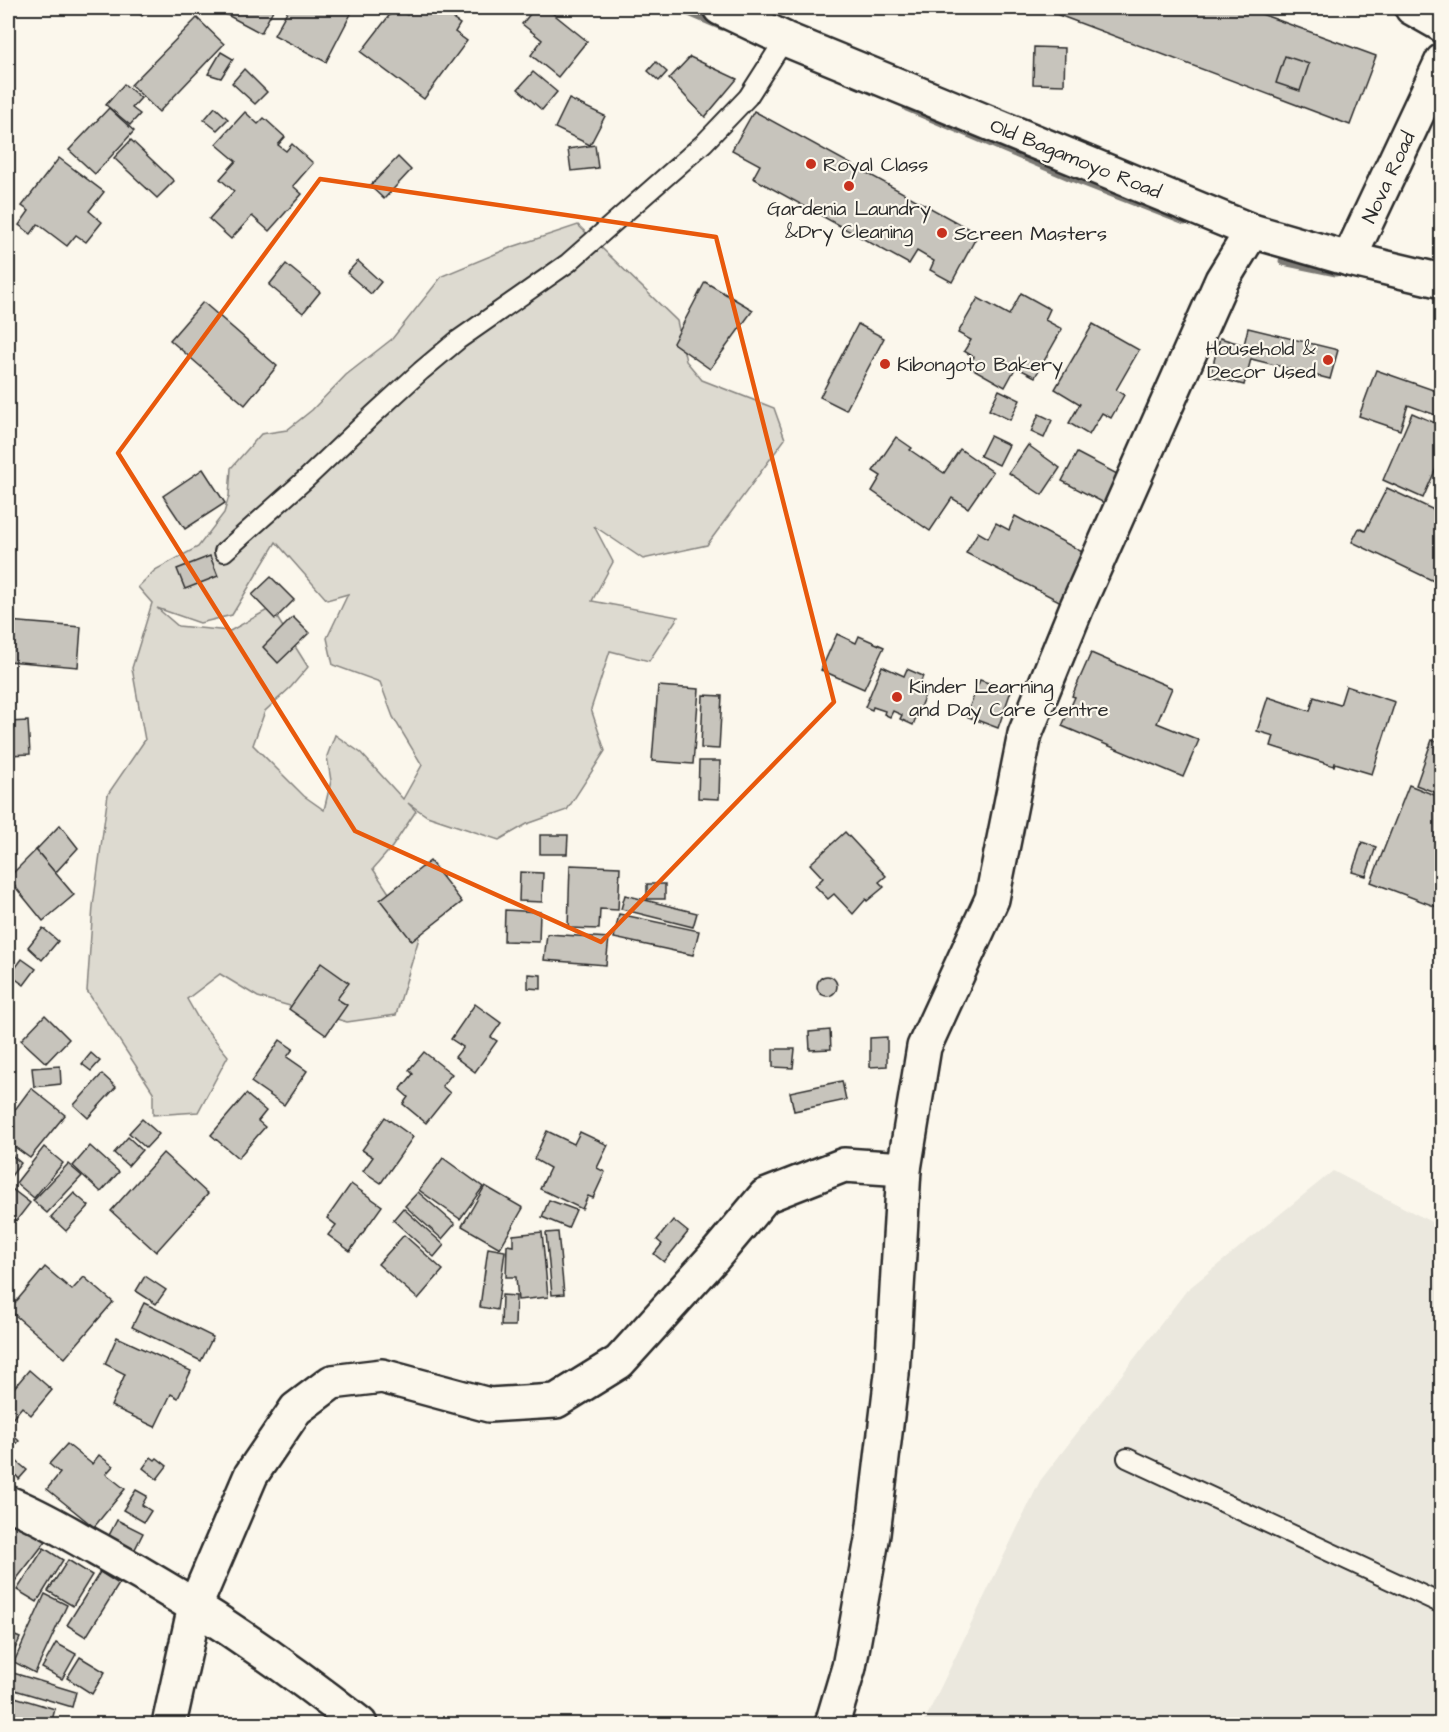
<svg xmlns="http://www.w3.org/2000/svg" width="1449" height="1732" viewBox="0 0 1449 1732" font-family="'Architects Daughter',sans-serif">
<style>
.built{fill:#ebe8de}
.green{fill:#dddad0;stroke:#84827e;stroke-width:1.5;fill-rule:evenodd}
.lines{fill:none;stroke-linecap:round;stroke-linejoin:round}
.stream{stroke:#7b7a75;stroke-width:9}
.building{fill:#c7c4bc;stroke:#2b2b2b;stroke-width:1.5}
.service-casing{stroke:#2b2b2b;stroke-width:22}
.minor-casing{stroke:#2b2b2b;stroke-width:38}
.primary-casing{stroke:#2b2b2b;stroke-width:38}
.service{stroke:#fbf7ec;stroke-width:18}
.minor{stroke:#fbf7ec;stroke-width:33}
.primary{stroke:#fbf7ec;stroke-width:33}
.marked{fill:none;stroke:#e8590c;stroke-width:4.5;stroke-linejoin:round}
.poi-dot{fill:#c8321e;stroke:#fbf7ec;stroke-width:2}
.labels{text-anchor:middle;stroke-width:4.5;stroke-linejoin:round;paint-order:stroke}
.street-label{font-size:20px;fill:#2b2b2b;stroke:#fbf7ec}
.poi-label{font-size:20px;fill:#2b2b2b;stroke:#fbf7ec;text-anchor:start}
</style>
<rect width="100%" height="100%" fill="#fbf7ec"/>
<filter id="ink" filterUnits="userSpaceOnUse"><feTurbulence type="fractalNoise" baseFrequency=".0167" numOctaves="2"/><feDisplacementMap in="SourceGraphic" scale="12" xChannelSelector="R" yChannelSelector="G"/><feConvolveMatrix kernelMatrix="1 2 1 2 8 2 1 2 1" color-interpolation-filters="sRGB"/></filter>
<g filter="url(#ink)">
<polygon class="built" points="1333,1171 1441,1227 1441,1724 923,1724 1040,1481 1187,1290"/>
<path class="green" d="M578,225l99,96 9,40 16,19 72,28 11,31 -78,106 -64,14 -49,-33 19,36 -21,39 86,16 -29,44 -39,-10 -19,58 14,42 -38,59 -40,14 -28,16 -72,-24 -19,-13 8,8 -24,36 -19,22 46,69 -23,77 -49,7 -89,-25 -38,-23 -33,25 12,21 29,36 -30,56 -45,3v-23l-66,-101 6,-85 15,-112 37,-54 -13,-72 20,-65 -14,-16 17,-17 43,-23 26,-34 5,-17 2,-28 30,-34 26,-4 25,-20 34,-35 46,-36 50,-63 70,-29zM276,542l51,58 21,-6 -21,44 6,27 47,17 13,35 29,48 -19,34 -42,-46 -26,-18 -8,21 4,25 -7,29 -20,-14 -51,-51 12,-34 26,-24 17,-20 -37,-59 -41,23 -52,-5 -21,-18 43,15 32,-8z"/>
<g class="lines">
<g class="stream">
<polyline points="680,8 722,26"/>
<polyline points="907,107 1074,178 1185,221"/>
<polyline points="1283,261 1336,272"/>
</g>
</g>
<g class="building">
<polygon points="134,8 151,8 142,16"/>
<polygon points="214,8 274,8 261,33"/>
<polygon points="289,8 354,8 326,62 274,35"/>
<polygon points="395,8 407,15 413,8 449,8 458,14 454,20 460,24 455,32 467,41 424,99 361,52"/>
<polygon points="535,8 546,8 587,41 558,77 531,55 542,40 522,24"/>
<polygon points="1040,8 1245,8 1376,56 1350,125"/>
<polygon points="197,18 224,44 159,112 131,85"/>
<polygon points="1034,47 1065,48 1064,85 1033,84"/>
<polygon points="221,52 233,59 221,78 208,74"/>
<polygon points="1285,56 1309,64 1300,91 1276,83"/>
<polygon points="690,57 737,79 705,117 669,79"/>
<polygon points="656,62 667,72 659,81 648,71"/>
<polygon points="244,69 267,92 255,104 232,83"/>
<polygon points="533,72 557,92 542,110 518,89"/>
<polygon points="124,84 141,98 132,108 140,114 130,125 106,105"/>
<polygon points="569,99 605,116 590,145 555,128"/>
<polygon points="215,107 228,119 217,130 204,120"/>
<polygon points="109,108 134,131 95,174 69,150"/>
<polygon points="754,111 978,234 952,282 930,270 934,261 917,251 909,264 753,178 760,165 732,150"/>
<polygon points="245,112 258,124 264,118 285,137 278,145 286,151 292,144 313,163 293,186 302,194 269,231 252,216 231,239 209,219 234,191 220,179 236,161 216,144"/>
<polygon points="131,140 174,181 157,198 114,158"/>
<polygon points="595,145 598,168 571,171 568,149"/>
<polygon points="398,157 411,170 384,199 370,186"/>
<polygon points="59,158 104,192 89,211 102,222 86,242 76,235 67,246 38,224 31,234 19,225 29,211 22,206"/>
<polygon points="358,261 381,282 371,294 347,273"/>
<polygon points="286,264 320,292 303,313 269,285"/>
<polygon points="705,282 753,310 710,369 673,343"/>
<polygon points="1021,293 1050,309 1045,320 1062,329 1035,377 1016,367 1005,387 968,366 974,357 964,351 971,340 958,333 978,298 1009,315"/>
<polygon points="203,302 277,366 245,405 170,340"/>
<polygon points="858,324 884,338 846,410 820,397"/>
<polygon points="1093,324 1139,350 1116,390 1124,395 1111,418 1102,413 1089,435 1069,423 1080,404 1055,389"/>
<polygon points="1248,328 1338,350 1330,379 1251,359 1244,385 1210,376 1220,338 1244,345"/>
<polygon points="1376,370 1442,393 1441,417 1408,405 1400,430 1359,416"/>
<polygon points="999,390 1020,400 1010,420 989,410"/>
<polygon points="1412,413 1442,426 1442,455 1423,498 1383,480"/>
<polygon points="1039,414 1052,420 1044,438 1031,432"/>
<polygon points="990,436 1009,445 999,465 980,456"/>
<polygon points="896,437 912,448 910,450 944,473 960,449 993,472 968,508 952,498 930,531 872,491 881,476 873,471"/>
<polygon points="1028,445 1060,468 1042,495 1009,473"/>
<polygon points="1077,453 1121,476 1106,504 1062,481"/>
<polygon points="203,469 225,503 185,529 163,496"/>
<polygon points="1387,488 1436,511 1442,500 1442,585 1352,542 1359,528 1365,531"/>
<polygon points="1015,516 1088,555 1063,603 966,553 978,532 988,538 996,523 1009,530"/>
<polygon points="210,556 218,576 185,589 177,569"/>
<polygon points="271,577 294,600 275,619 252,595"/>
<polygon points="293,617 309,633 278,663 263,647"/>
<polygon points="8,621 81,627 78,667 8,661"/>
<polygon points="837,634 856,643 859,636 884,647 864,689 821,670"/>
<polygon points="1091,653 1172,688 1157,723 1199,740 1183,777 1062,726 1075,697 1072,696"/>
<polygon points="882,666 904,676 907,669 923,676 920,684 928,687 913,725 900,719 902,715 893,711 890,717 884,714 885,711 873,707 872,710 865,707"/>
<polygon points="980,680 1011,691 998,728 966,716"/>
<polygon points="658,686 699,689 693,764 652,761"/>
<polygon points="1346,686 1395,702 1372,774 1335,763 1334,766 1271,746 1274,736 1257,731 1268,697 1310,711 1314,697 1340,705"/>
<polygon points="703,695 722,696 719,749 701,748"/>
<polygon points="28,721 30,754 8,755 8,722"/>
<polygon points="1432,740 1442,743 1442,795 1416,785"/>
<polygon points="699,761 720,761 719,799 698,798"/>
<polygon points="1409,785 1442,798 1442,909 1371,882"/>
<polygon points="60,825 78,848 55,873 36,850"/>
<polygon points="845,832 886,876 879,882 884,887 867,901 866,899 853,914 834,894 828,899 815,886 823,878 810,864"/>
<polygon points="540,835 568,835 567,854 540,854"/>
<polygon points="1362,842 1376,847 1366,876 1352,872"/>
<polygon points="36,850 74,895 43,921 8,878"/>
<polygon points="430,861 462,902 412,941 380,900"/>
<polygon points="570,865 620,867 618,910 600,909 599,929 568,928"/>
<polygon points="520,872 543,873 542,902 519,901"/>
<rect x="647" y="884" width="18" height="15"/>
<polygon points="625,895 697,913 693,927 621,909"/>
<polygon points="505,910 540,912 539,942 504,941"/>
<polygon points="619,914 699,931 693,955 614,938"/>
<polygon points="43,928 58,941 42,960 28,947"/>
<polygon points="547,934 609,938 606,965 544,960"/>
<polygon points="22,959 36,969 24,985 10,975"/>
<polygon points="321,963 349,983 337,999 347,1005 326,1035 289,1009"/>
<polygon points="528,974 541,975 541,989 528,988"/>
<circle cx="827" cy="986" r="10"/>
<polygon points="475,1004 501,1023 491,1037 497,1041 475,1072 455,1057 463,1047 451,1039"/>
<polygon points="45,1015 69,1039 46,1063 21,1040"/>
<polygon points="830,1030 831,1049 810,1050 809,1032"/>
<polygon points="887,1037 887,1066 870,1067 870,1038"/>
<polygon points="280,1040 293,1049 287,1057 307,1071 284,1105 251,1082"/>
<polygon points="773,1049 795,1049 793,1068 773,1067"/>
<polygon points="424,1052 452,1074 442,1086 450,1093 426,1123 403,1104 408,1097 400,1090 413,1074 409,1070"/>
<polygon points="91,1053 100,1061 91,1071 82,1064"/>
<polygon points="60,1066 61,1084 34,1087 32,1068"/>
<polygon points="102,1074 116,1087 88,1118 74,1105"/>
<polygon points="842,1081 846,1100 794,1111 790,1092"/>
<polygon points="31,1088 65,1115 30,1158 8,1142 8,1119"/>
<polygon points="246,1094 266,1111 258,1121 265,1127 238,1158 211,1135"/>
<polygon points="385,1117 413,1137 381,1183 363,1171 373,1157 362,1150"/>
<polygon points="142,1119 159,1134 146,1148 129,1133"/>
<polygon points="547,1131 574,1144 580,1132 608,1145 597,1168 605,1172 593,1198 588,1196 582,1209 540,1189 550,1168 534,1159"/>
<polygon points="128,1137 142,1150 128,1166 114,1153"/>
<polygon points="90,1146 119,1172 101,1192 73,1166"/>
<polygon points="44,1147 63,1163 34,1198 16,1183"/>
<polygon points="8,1152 21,1163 8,1180"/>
<polygon points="163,1153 208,1194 156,1252 111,1211"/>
<polygon points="443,1158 483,1187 460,1219 419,1190"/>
<polygon points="68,1164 82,1176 47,1213 33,1201"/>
<polygon points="351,1184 382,1206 350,1251 328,1235 336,1225 327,1218"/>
<polygon points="8,1186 30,1203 16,1221 8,1215"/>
<polygon points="485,1186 523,1208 500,1248 462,1226"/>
<polygon points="418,1192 455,1224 442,1239 405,1206"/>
<polygon points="74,1193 89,1206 66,1231 51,1217"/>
<polygon points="549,1200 576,1210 568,1228 542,1217"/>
<polygon points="403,1208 444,1245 434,1257 393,1220"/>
<polygon points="673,1220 688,1232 664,1262 654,1254 662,1244 657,1240"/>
<polygon points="542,1232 548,1297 518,1300 516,1277 506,1277 507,1245 513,1246 513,1235"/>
<polygon points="558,1232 564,1294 552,1295 546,1233"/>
<polygon points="404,1235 443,1270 418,1299 378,1264"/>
<polygon points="488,1248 505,1251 497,1310 480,1307"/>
<polygon points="45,1267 72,1290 84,1277 113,1302 65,1358 9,1310"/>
<polygon points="145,1276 166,1290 156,1304 136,1291"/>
<polygon points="502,1295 516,1296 515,1326 501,1326"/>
<polygon points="144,1303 213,1337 201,1361 132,1327"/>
<polygon points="117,1337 191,1371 178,1398 171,1394 155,1427 111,1406 125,1374 105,1364"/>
<polygon points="29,1370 52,1390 31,1415 22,1407 8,1424 8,1395"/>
<polygon points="8,1430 19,1441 8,1453"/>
<polygon points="67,1444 92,1464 99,1455 113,1466 106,1474 125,1489 94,1527 47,1489 60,1473 49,1464"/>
<polygon points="9,1455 27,1470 19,1479 8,1466 8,1457"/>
<polygon points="151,1457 155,1460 157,1458 167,1466 157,1479 143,1468"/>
<polygon points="136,1490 147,1496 142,1505 151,1511 144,1522 123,1510"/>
<polygon points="8,1510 46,1541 8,1590"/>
<polygon points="117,1520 143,1533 129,1561 103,1547"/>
<polygon points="44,1548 63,1560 37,1602 17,1590"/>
<polygon points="68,1560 92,1575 73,1606 48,1591"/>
<polygon points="100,1572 119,1584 86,1637 67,1625"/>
<polygon points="45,1594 67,1605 35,1673 14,1662"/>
<polygon points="8,1633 20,1638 8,1665"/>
<polygon points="56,1643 76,1654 62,1679 42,1668"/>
<polygon points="80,1657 105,1672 92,1694 67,1678"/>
<polygon points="10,1672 76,1692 72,1707 8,1688"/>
<polygon points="8,1695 55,1709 51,1724 8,1724"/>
</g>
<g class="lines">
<defs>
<g id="service">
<polyline points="224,552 307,478 374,414 421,371 458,340 568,263 704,143 748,97 785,39"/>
<polyline points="1127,1458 1442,1604"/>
</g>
<g id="minor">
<polyline points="1412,8 1442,25"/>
<polyline points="1349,259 1442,61"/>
<path d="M8,1503c31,12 60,30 89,46 92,50 181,110 263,175"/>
<polyline points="169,1724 195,1606 251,1475 296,1409 332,1382 382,1376 489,1405 556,1401 619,1362 714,1257 765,1196 844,1165 904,1169"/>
<polyline points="832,1724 849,1667 873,1534 892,1374 904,1169 924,1047 992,899 1025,734 1076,609 1222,280 1252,231"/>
</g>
<polyline id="primary" points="720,8 785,39 1252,231 1349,259 1442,281"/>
</defs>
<use href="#service" class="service-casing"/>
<use href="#minor" class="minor-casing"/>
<use href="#primary" class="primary-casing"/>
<use href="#service" class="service"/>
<use href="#minor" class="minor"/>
<use href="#primary" class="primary"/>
</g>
</g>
<path class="marked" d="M320,179l396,58 118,465 -233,240 -246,-111 -237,-378z"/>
<g class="poi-dot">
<circle cx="811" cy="164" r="6"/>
<circle cx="849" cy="186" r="6"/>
<circle cx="942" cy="233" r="6"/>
<circle cx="1328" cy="360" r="6"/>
<circle cx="885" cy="364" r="6"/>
<circle cx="897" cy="697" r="6"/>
</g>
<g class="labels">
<g class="street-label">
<text transform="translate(1076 158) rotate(22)" y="7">Old Bagamoyo Road</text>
<text transform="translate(1388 177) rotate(-65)" y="7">Nova Road</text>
</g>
<g class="poi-label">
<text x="823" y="171">Royal Class</text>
<text x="849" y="215" text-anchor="middle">Gardenia Laundry<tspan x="849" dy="23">&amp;Dry Cleaning</tspan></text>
<text x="954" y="240">Screen Masters</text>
<text x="1316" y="355" text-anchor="end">Household &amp;<tspan x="1316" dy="23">Decor Used</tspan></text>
<text x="897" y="371">Kibongoto Bakery</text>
<text x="909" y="693">Kinder Learning<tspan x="909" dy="23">and Day Care Centre</tspan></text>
</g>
</g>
<rect width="1449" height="1732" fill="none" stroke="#fbf7ec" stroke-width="30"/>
<rect x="15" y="15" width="1419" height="1702" fill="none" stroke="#2b2b2b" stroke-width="2" filter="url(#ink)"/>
</svg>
